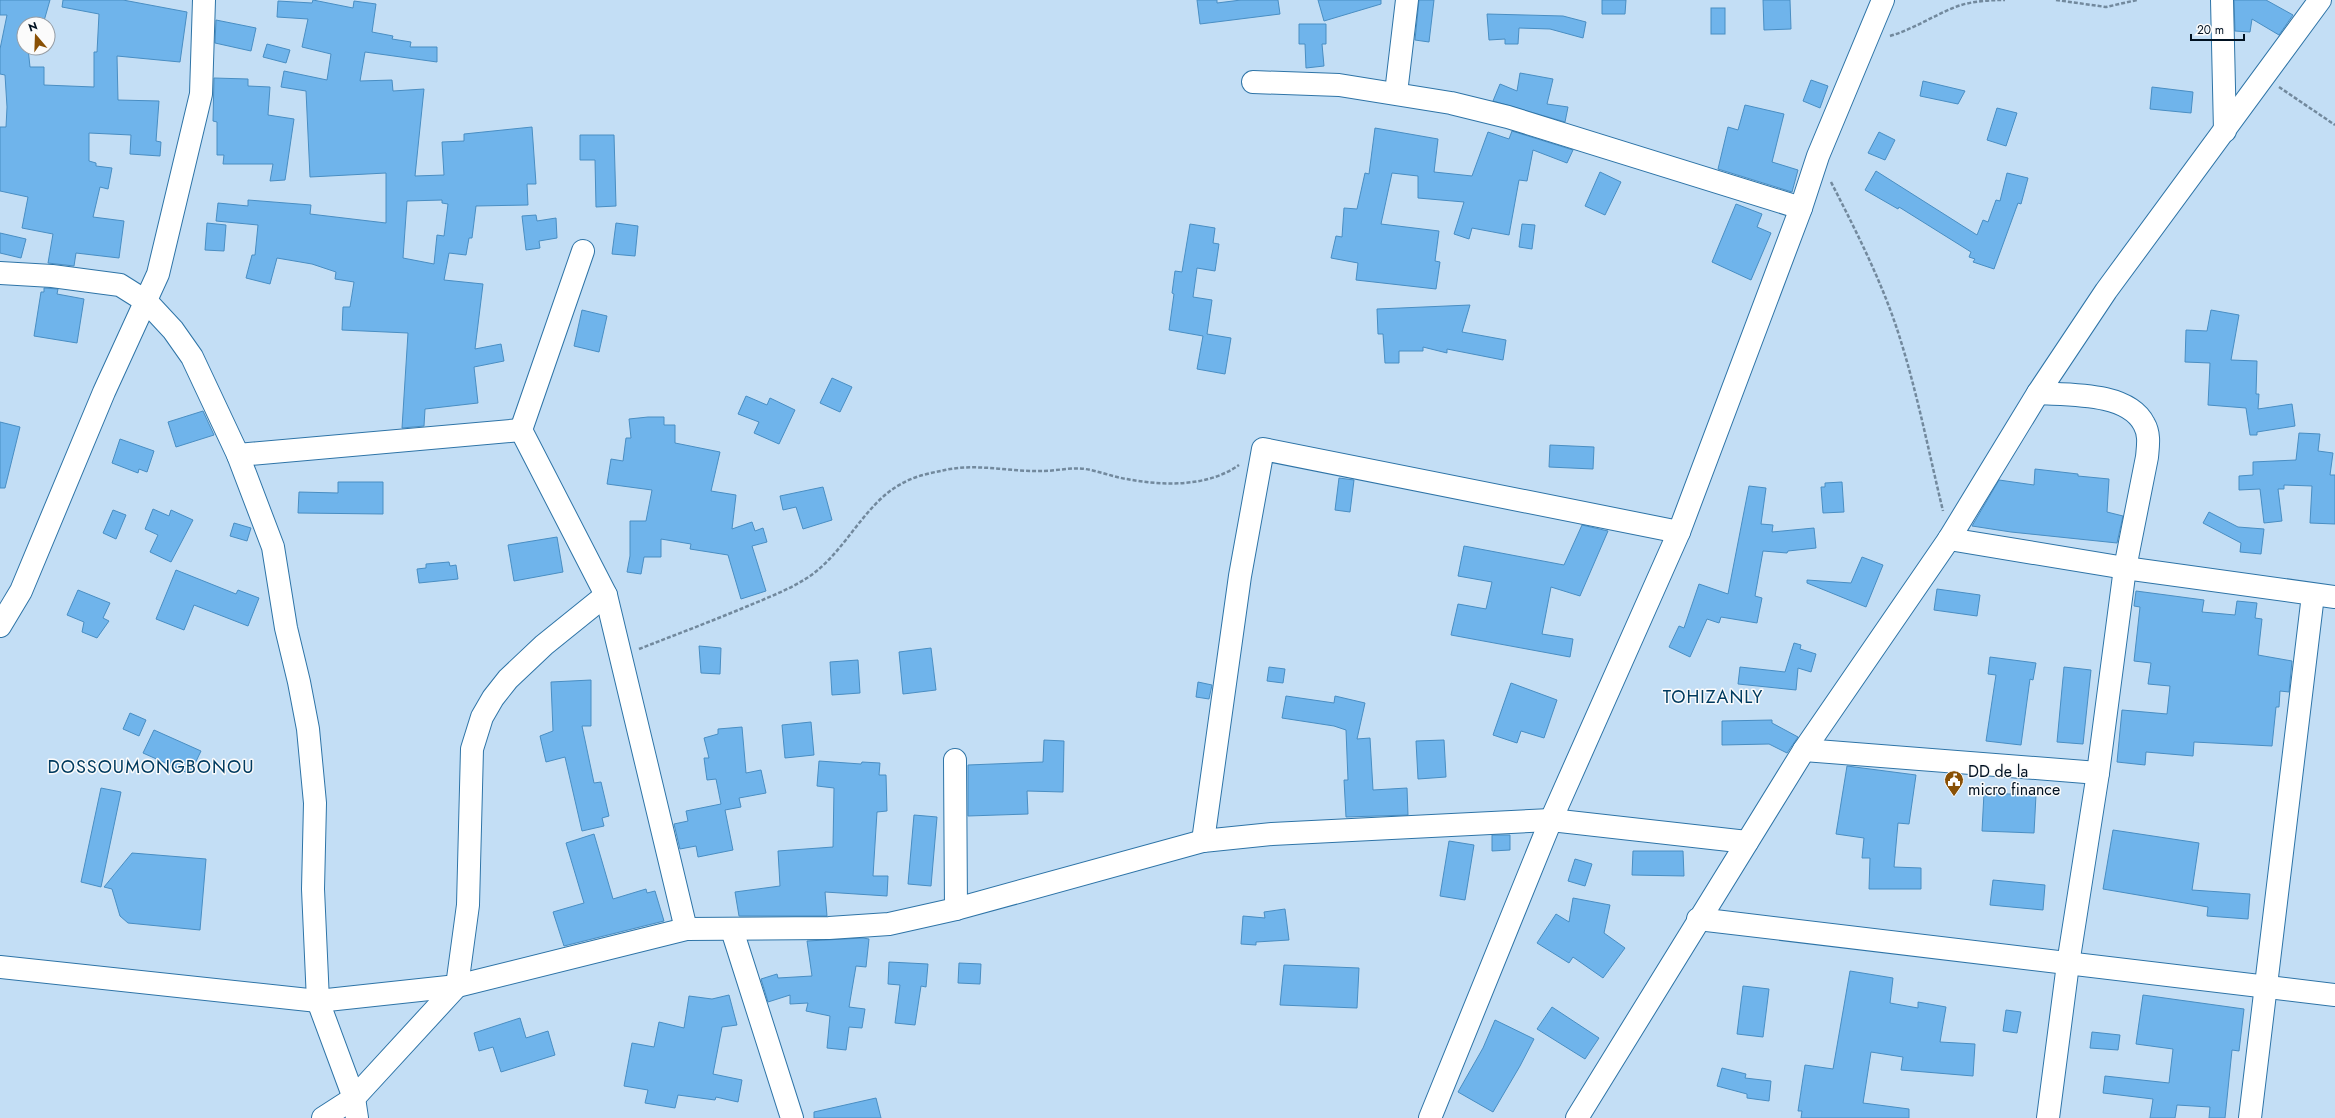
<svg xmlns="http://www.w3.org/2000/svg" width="2335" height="1118" viewBox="0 0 2335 1118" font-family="Jost,sans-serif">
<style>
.building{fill:#6fb4eb;stroke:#498ec3;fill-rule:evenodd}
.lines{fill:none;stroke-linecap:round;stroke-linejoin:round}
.minor-casing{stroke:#2e74a7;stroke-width:24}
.path{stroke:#72899d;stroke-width:2.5;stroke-dasharray:4 2;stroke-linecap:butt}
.minor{stroke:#fff;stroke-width:22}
.labels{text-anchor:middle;stroke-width:3;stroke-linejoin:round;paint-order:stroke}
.poi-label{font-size:16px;fill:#001121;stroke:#fbfbfb;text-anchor:start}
.quarter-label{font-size:18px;letter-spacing:1px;fill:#003b60;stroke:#fbfbfb}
</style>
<rect width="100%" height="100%" fill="#c3def5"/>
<g class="building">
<polygon points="0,0 50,0 44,21 35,19 34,24 24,24 24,48 28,48 30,67 44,67 44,85 94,87 94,52 97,52 99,14 62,7 63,0 123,0 187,12 180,62 117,56 118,100 159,101 156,141 161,142 160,156 130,154 131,135 89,133 89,161 96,163 96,166 112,168 108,189 100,187 93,217 124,221 119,258 76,253 74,266 48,263 53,234 22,228 28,197 0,191 0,127 6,127 7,107 5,75 0,74 0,49 7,15 0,15"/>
<path d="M313,0l40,8 1,-7 22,3 -4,28 21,4 -1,3 19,3 -1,5h27v15l-72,-10 -5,29 32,-1 1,11 31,-2 -9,87 29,-1 -2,-33 22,-1v-7l68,-7 4,57h-9l1,21 -52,1 -4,32h-3l-3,17 -17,-2 -5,27 39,4 -8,65 26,-5 3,17 -30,6 4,36 -53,6 -1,17 -22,2 6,-95 -66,-3 1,-23h7l4,-25 -19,-3 1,-7 -24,-8 -35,-6 -7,26 -24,-6 6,-23h3l3,-30 -42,-4 2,-18 30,3v-6l63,5 -1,9 76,9v-50l-76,4 -4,-86 -25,-4 3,-16 43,9 4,-26 -29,-7 6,-28 -31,-2 1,-16 34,2zM442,200v3l6,1 -4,32 -7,-1 -3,29 -31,-6 4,-57z"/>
<polygon points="1197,0 1217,0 1217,3 1241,0 1278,0 1280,14 1200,24"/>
<polygon points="1318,0 1381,0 1381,4 1324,21"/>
<polygon points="1419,0 1434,0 1429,42 1415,40"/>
<polygon points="1602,0 1626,0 1625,14 1602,14"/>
<polygon points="1763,0 1790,0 1791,29 1764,30"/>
<polygon points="2234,0 2266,0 2293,15 2279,35 2252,19 2250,32 2235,31"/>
<rect x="1711" y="8" width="14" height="26"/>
<polygon points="1487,14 1563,16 1586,22 1583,38 1550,29 1519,28 1518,44 1505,44 1505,39 1489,40"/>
<polygon points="216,20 256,28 251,51 215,43"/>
<polygon points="1299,24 1326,24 1326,44 1322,44 1324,66 1306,68 1305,44 1299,44"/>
<polygon points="267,44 290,50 286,63 263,57"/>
<polygon points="1520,73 1553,79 1547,104 1568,107 1565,122 1493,101 1500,84 1517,91"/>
<polygon points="214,78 248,79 248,86 270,87 268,115 294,119 285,180 270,181 273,164 223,164 224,155 217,155 217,122 213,121"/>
<polygon points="1811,80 1828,86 1820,108 1803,101"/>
<polygon points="1923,81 1965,91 1958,104 1920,96"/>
<polygon points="2152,87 2193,92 2191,113 2150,109"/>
<polygon points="1745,105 1784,114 1772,162 1798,170 1792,192 1718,169 1728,127 1738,130"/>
<polygon points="1997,108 2017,113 2006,146 1987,140"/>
<polygon points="1375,128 1438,139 1434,172 1472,176 1488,132 1509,139 1512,131 1573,150 1567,163 1533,150 1527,181 1519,180 1509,235 1472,228 1469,239 1454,234 1464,202 1418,198 1418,176 1392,173 1381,224 1439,231 1435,261 1440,262 1436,289 1356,280 1358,263 1331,258 1336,236 1342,237 1344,208 1357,209 1365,173 1369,174"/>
<polygon points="1879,132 1895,140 1885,160 1868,153"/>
<polygon points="580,135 614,135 616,206 596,207 595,160 580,160"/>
<polygon points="1876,171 1977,235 1983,220 1988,222 1996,200 2000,201 2007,173 2028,178 2021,204 2018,203 1994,269 1973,262 1975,259 1969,257 1971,252 1899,207 1898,209 1865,190"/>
<polygon points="1600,172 1621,182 1605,215 1585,206"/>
<polygon points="1736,204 1762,214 1757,227 1771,233 1751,280 1712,262"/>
<polygon points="536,215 537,221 556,218 557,238 539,241 540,248 526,250 522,216"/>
<polygon points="207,223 226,225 224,251 205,250"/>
<polygon points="616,223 638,226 635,256 612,254"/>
<polygon points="1190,224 1215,228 1213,243 1219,244 1215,271 1197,268 1193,297 1212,300 1207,334 1231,338 1225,374 1197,369 1203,336 1169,330 1174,294 1172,293 1175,271 1182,272"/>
<polygon points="1522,224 1535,225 1532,249 1519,247"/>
<polygon points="0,233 26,239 21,258 0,253"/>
<polygon points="44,288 58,289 57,294 84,299 77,343 34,336 41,292 44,292"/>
<polygon points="1470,305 1462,332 1506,340 1503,360 1447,349 1447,353 1423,347 1423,351 1399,351 1399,363 1385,363 1383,334 1378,334 1377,309"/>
<polygon points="582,310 607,316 599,352 574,346"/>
<polygon points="2211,310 2239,315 2231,360 2257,361 2256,394 2259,394 2258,409 2292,404 2295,426 2257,432 2257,435 2250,435 2246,408 2208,405 2210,363 2185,362 2186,330 2207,331"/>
<polygon points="832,378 852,387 840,412 820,403"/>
<polygon points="746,396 767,405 770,398 795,410 779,444 754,433 759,422 738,414"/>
<polygon points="203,411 214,435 176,447 168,422"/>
<polygon points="648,417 664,417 664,425 675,425 675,443 720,452 711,491 736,495 732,529 752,522 755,531 763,528 767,542 752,546 766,591 741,599 728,555 690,549 691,544 661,539 661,557 644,557 641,574 627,572 630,556 630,521 646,521 652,490 607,484 611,459 623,461 626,438 631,438 629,419"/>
<polygon points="0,422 20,427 5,488 0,488"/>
<polygon points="2299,433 2320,434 2318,451 2333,453 2330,475 2335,475 2335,524 2310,523 2312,486 2284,485 2284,489 2278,489 2282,521 2264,523 2260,489 2239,490 2239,476 2253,475 2253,462 2296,460"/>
<polygon points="120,439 154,451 147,472 139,469 138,473 112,463"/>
<polygon points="1550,445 1594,447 1593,469 1549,467"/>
<polygon points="2035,469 2078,474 2078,476 2109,479 2107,512 2123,516 2117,543 2011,532 1972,526 1999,480 2034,485"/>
<polygon points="1339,478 1354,480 1350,512 1335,510"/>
<polygon points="338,482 383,482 383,514 298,513 299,492 338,493"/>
<polygon points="1842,482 1844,512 1823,513 1821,487 1825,487 1825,483"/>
<polygon points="1749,486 1766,488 1761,524 1773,525 1772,532 1814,528 1816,548 1788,551 1787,553 1763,551 1755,596 1762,598 1757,623 1721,617 1719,623 1707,619 1690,657 1669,647 1679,626 1684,628 1699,584 1728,594"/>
<polygon points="823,487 832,520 803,529 796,507 783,510 780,496"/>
<polygon points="153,509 169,516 171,510 193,520 171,562 150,552 158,535 145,529"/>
<polygon points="113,510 126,515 116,539 103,533"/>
<polygon points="2209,512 2238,527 2264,529 2261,554 2240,552 2241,543 2203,523"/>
<polygon points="234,523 251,528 247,541 230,536"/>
<polygon points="1582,525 1608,531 1580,596 1551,587 1542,634 1573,639 1570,657 1451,635 1458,604 1486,609 1492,582 1458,576 1464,546 1564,565"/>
<polygon points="557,537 563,572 514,581 508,545"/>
<polygon points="1862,557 1883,565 1866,607 1807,583 1807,580 1851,583"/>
<polygon points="449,562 450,566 456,565 458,579 419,583 417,569 426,568 426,564"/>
<polygon points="176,570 236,594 238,590 259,598 248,626 194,605 184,630 156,619"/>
<polygon points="1937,589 1980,595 1977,616 1934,610"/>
<polygon points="78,590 110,603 103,618 109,621 97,638 82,632 84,622 67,615"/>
<polygon points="2136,591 2204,600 2202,612 2235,615 2237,601 2257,603 2255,618 2262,619 2258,655 2292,661 2289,692 2280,691 2279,707 2276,707 2272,746 2194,742 2193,756 2146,752 2145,765 2117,762 2122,710 2167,714 2170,686 2148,684 2151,663 2134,661 2140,607 2134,606"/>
<polygon points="1794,643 1801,645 1800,649 1816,654 1811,672 1798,668 1796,690 1738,684 1740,667 1785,672"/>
<polygon points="699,646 721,648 720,674 701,673"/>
<polygon points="931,648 936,690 903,694 899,652"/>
<polygon points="1990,657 2036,663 2033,680 2030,679 2021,745 1986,741 1996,675 1988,674"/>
<polygon points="858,660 860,693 832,695 830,662"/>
<polygon points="1269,667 1285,669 1283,683 1267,681"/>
<polygon points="2064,667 2091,670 2083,744 2057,742"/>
<polygon points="591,680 591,726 582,726 594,783 601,782 609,816 602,818 604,826 582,831 565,757 546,762 540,736 553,731 551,682"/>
<polygon points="1198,682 1212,685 1209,699 1196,697"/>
<polygon points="1511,683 1557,700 1544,738 1521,731 1517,743 1493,735"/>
<polygon points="1286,696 1334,703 1335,696 1365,703 1357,739 1370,738 1373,790 1407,788 1408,815 1346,817 1344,780 1348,780 1346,730 1334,726 1282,718"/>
<polygon points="130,713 146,720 139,736 123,729"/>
<polygon points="1772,720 1772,723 1798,737 1787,753 1769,744 1722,745 1722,721"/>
<polygon points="811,722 814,755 785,758 782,725"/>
<polygon points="742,727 746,773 761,770 766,793 739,798 741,807 725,810 733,850 698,857 696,846 680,849 674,824 688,821 686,811 721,804 716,779 707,780 704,758 709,758 704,738 718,734 718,729"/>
<polygon points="154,730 201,751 190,774 143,753"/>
<polygon points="1044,740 1064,741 1063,792 1027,791 1028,814 968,816 968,765 1043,762"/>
<polygon points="1444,740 1446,777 1418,779 1416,741"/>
<polygon points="819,761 861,764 862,762 880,763 879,775 886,775 887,811 877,812 873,876 888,876 887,896 825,892 827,916 739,916 735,892 780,886 778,851 833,847 834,788 817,786"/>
<polygon points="1847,766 1916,775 1909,824 1898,823 1894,867 1921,868 1921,889 1869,889 1870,858 1862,858 1864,838 1836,834"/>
<polygon points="101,788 121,792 101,887 81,882"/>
<polygon points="1984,793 2036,795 2034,833 1982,831"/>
<polygon points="914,815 937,817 931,886 908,884"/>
<polygon points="2113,830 2199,843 2192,890 2250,894 2248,919 2207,916 2208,907 2103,889"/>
<polygon points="594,834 613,899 646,889 647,893 655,891 664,921 564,946 553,912 584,903 566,843"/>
<polygon points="1492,835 1510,835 1510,850 1492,851"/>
<polygon points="1449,841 1474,845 1465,900 1440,896"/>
<polygon points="1633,851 1683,851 1684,876 1632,875"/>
<polygon points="132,853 206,859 200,930 128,923 120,916 112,889 104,887"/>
<polygon points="1575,859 1592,864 1585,886 1568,881"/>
<polygon points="1993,880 2045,885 2043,910 1990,905"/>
<polygon points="1573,898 1610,905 1604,933 1625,948 1603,978 1573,957 1569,963 1537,943 1556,914 1569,922"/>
<polygon points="1285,909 1289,940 1256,942 1256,945 1241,944 1243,916 1265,918 1264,912"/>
<polygon points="863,938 869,939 866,967 856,966 849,1007 865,1009 862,1028 849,1027 846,1050 827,1048 830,1016 806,1011 808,1003 790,1004 790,995 768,1002 761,979 777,974 778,978 812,976 807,941"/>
<polygon points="889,962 928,964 926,987 921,986 915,1025 895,1023 900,985 888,984"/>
<polygon points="959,963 981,964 980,984 958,983"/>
<polygon points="1284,965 1359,968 1357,1008 1280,1005"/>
<polygon points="1850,971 1893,978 1890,1003 1918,1008 1918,1002 1946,1007 1940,1042 1975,1044 1973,1076 1901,1070 1903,1057 1871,1052 1863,1103 1909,1109 1909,1118 1801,1118 1802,1111 1798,1111 1805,1065 1833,1069"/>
<polygon points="1743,986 1769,989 1763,1037 1737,1034"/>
<polygon points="729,995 737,1025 722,1027 713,1074 742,1080 738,1102 716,1097 715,1100 678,1095 675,1108 645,1103 648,1090 624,1086 632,1043 654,1047 659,1022 684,1028 689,996 712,999"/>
<polygon points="2143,995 2244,1009 2239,1051 2232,1050 2225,1118 2209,1118 2210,1107 2177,1105 2175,1118 2150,1118 2153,1099 2103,1093 2105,1076 2169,1083 2173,1049 2136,1044"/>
<polygon points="1552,1007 1599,1038 1585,1059 1537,1029"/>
<polygon points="2006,1010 2021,1012 2017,1033 2003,1031"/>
<polygon points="520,1018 526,1038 548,1031 555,1055 501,1072 493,1047 479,1051 474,1033"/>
<polygon points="1495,1020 1534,1039 1520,1066 1493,1112 1458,1092 1483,1048"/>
<polygon points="2092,1032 2120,1035 2118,1050 2090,1048"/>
<polygon points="1722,1068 1746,1074 1745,1078 1771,1081 1769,1101 1747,1098 1747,1094 1717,1086"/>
<polygon points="876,1098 881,1118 814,1118 814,1112"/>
</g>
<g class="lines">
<defs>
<g id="minor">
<polyline points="2222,0 2225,131"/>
<polyline points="1253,82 1339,85 1451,103 1508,117 1801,208"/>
<polyline points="1396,93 1407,0"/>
<polyline points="583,251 521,430 606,595 686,929"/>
<polyline points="0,273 52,276 120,285 147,302 173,330 192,357 238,455 273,547 286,628 299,682 308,729 315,803 313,889 318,1001 354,1098 357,1118"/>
<path d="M2038,393c31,2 90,-1 106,31 6,10 4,22 3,33l-22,111 -27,205 -30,191 -20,154"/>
<polyline points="238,455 521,430"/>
<polyline points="1949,539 2125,568 2335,597"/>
<polyline points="0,626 21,591 104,392 158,274 201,94 204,0"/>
<polyline points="1804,750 2098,773"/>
<polyline points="955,760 956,909"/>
<polyline points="1203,841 1240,576 1263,449 1679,532"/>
<polyline points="1698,919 2335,995"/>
<polyline points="732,930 792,1118"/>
<polyline points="0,967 318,1001 457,986 686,929 829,928 889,924 956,909 1203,841 1272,834 1551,820 1747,842"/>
<polyline points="323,1118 354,1098 457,986 468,905 472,749 482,717 493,698 508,679 544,645 606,595"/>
<polyline points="1430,1118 1551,820 1679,532 1801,208 1818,156 1883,0"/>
<polyline points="1577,1118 1804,750 1949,539 2038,393 2106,291 2320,0"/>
<polyline points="2250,1118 2313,595"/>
</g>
</defs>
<use href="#minor" class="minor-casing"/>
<g class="path">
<polyline points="2056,0 2106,7 2137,0"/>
<path d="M1890,36c24,-7 44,-21 68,-30 15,-5 32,-6 47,-6"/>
<polyline points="2279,87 2335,125"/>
<path d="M1831,182c24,47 48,94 65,144 20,60 32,123 47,185"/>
<path d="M639,649c36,-14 73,-28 109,-43 21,-9 43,-17 62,-30 36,-25 54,-72 91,-92 13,-8 30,-11 44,-14 32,-7 65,2 97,1 14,0 29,-4 43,-2 14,2 28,8 42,10 36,7 81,8 112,-14"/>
</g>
<use href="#minor" class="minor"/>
</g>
<defs>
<symbol id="civic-pin" viewBox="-11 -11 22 30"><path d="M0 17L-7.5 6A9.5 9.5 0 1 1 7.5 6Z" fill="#895005" stroke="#fbfbfb"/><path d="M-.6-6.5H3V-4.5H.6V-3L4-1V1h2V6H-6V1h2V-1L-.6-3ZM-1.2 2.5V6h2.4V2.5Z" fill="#fff"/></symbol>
</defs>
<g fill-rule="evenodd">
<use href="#civic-pin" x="1943" y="769" width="22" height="30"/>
</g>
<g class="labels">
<g class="poi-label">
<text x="1968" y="777">DD de la<tspan x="1968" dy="18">micro finance</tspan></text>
</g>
<g class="quarter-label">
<text x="1713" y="703">TOHIZANLY</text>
<text x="151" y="773">DOSSOUMONGBONOU</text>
</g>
</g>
<g transform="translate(36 36) rotate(341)"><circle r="19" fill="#fbfbfb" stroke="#979da4"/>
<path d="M0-3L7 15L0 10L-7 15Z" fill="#895005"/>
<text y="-6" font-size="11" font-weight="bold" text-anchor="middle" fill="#001121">N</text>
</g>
<path d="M2191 34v6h53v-6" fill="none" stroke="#001121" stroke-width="2"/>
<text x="2197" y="34" font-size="12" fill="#001121" stroke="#fbfbfb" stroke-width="3" paint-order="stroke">20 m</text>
</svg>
